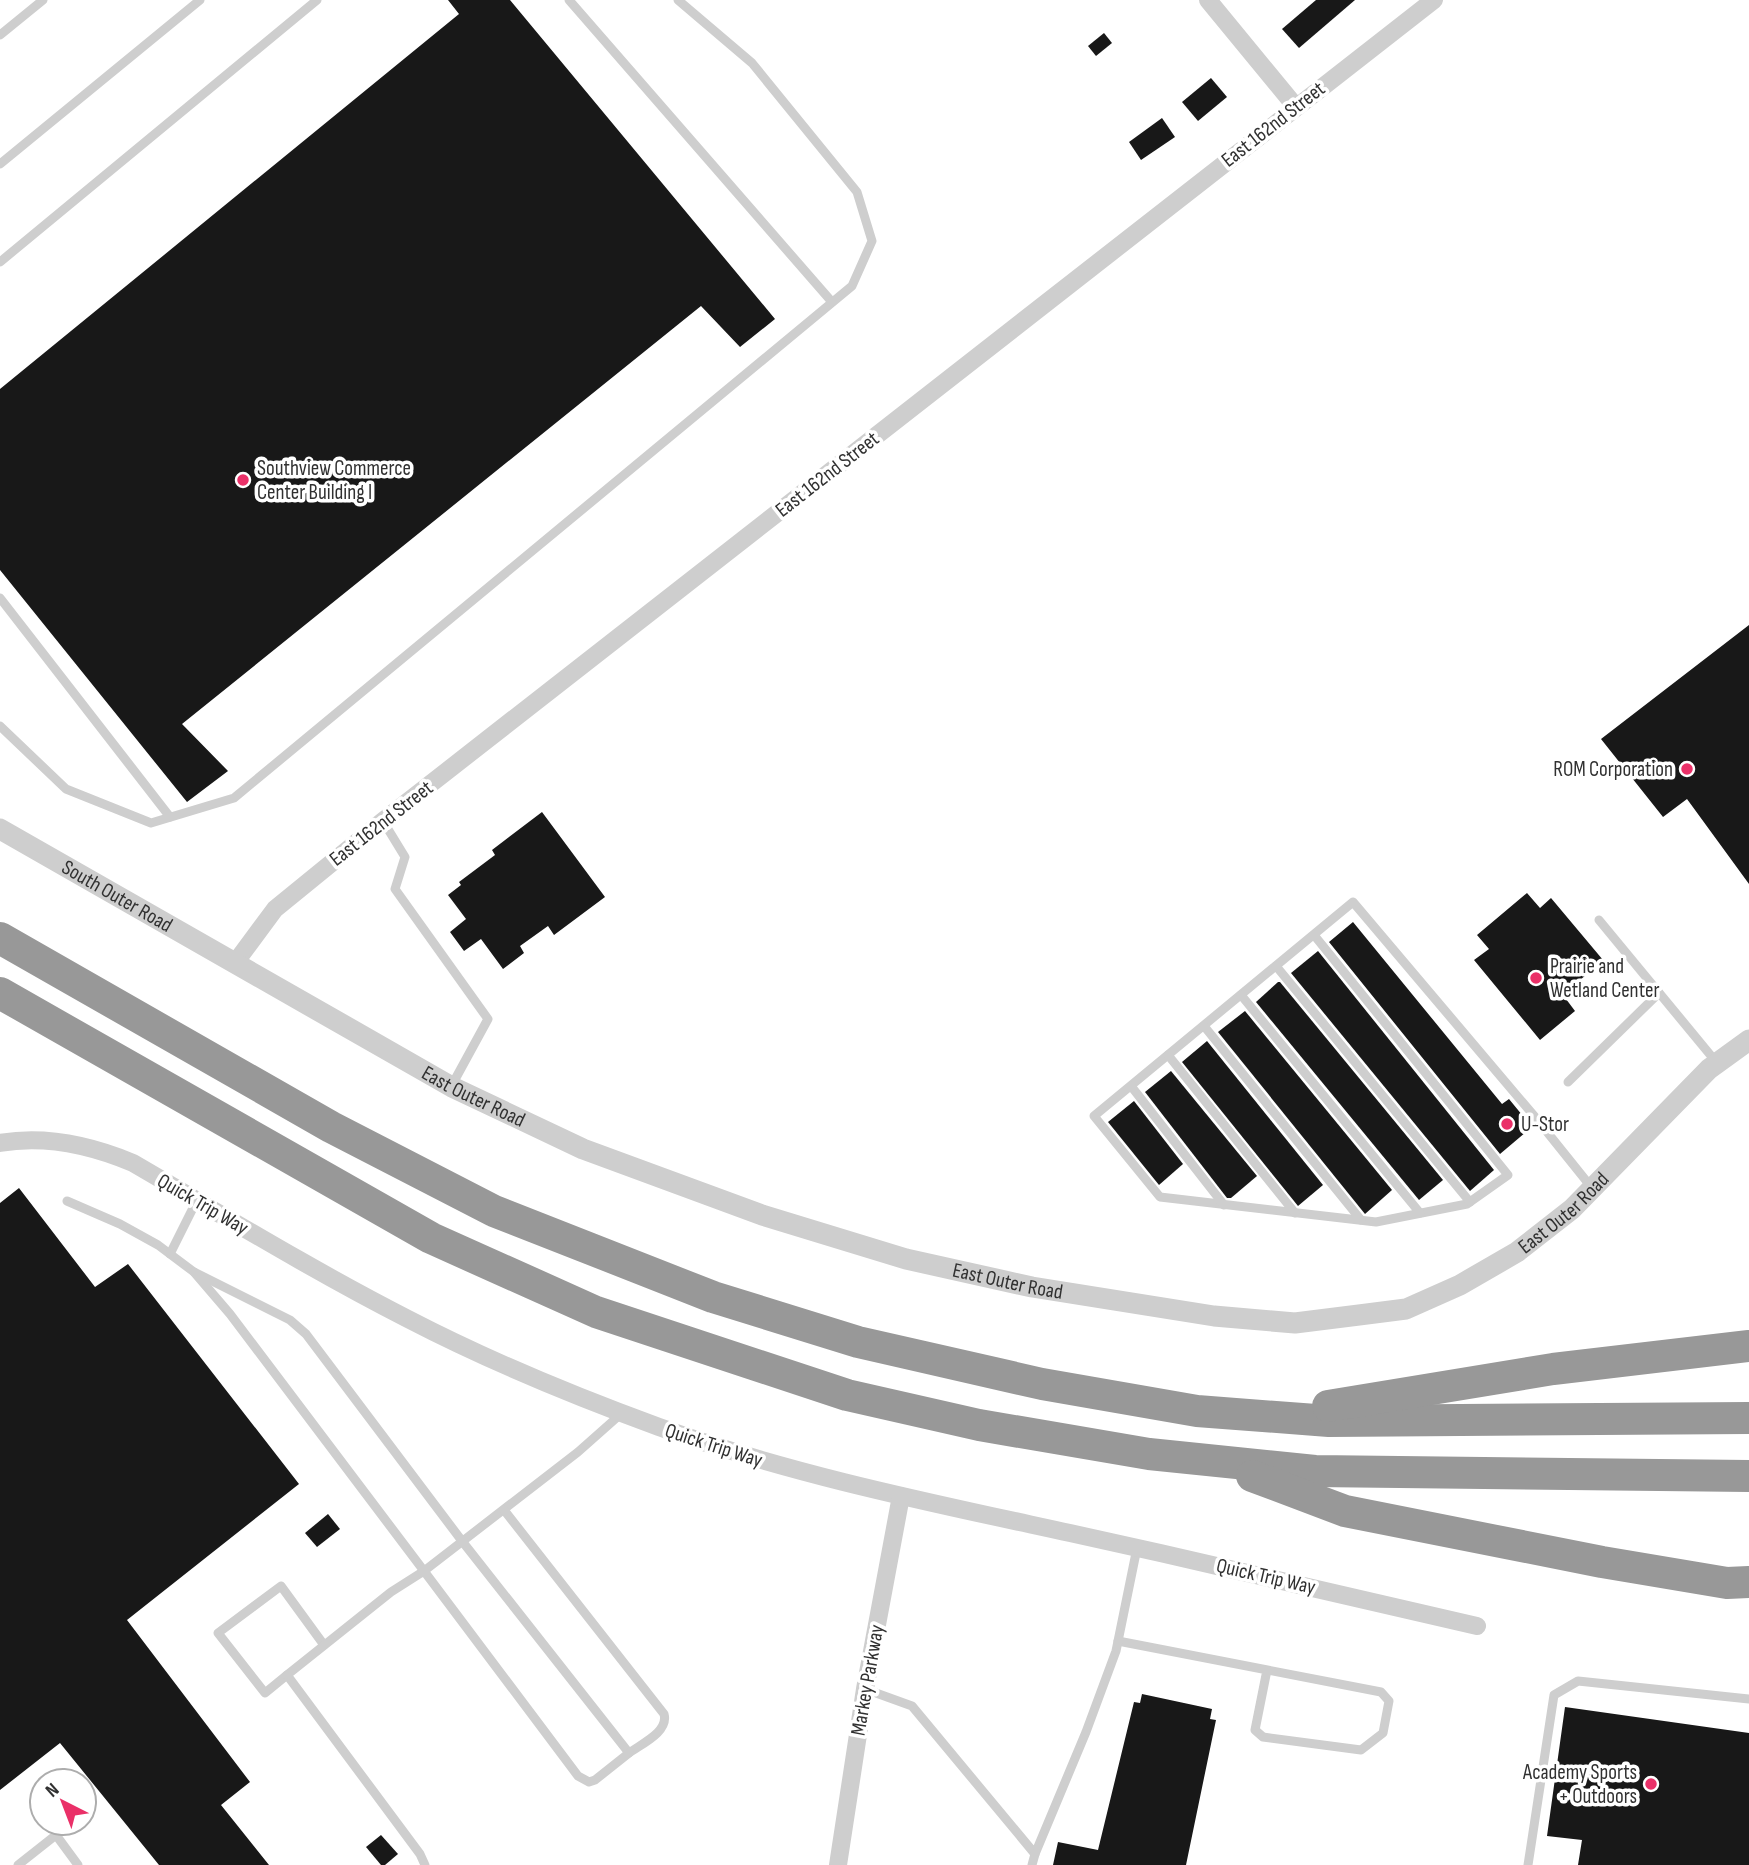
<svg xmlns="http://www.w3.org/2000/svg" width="1749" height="1865" viewBox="0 0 1749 1865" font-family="'Sofia Sans Condensed',sans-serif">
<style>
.building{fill:#181818}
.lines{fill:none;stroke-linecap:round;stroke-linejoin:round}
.service{stroke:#cecece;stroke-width:9}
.minor{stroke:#cecece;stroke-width:18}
.tertiary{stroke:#cecece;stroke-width:21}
.motorway{stroke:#989898;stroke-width:32}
.poi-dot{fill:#ea3068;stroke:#fff;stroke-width:2.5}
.labels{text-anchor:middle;stroke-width:7;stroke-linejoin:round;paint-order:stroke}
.street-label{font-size:21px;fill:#313131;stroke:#fff}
.poi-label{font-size:21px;fill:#313131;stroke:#fff;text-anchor:start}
</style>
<rect width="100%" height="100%" fill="#fff"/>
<g class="building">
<polygon points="448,0 510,0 775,319 740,347 701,306 182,724 228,771 187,802 0,570 0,389 459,14"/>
<polygon points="1316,0 1355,0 1299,48 1282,29"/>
<polygon points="1104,33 1112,43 1096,56 1088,46"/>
<polygon points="1211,78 1227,97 1198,121 1182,102"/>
<polygon points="1162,118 1175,137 1141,160 1129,142"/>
<polygon points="1749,625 1749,884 1687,799 1663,817 1601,739"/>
<polygon points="542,812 605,897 554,935 548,926 520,946 524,953 503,969 481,939 464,951 450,932 466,919 448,895 461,885 459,882 495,855 492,850"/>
<polygon points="1527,893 1540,908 1551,898 1603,960 1563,995 1575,1011 1540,1040 1474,960 1489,949 1477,935"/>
<polygon points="1353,922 1502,1104 1509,1099 1532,1127 1500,1154 1329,942"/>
<polygon points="1318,951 1494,1170 1470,1191 1291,973"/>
<polygon points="1278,982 1280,982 1443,1180 1419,1200 1256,1002"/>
<polygon points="1245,1011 1392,1190 1365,1214 1218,1032"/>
<polygon points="1207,1041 1323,1185 1298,1206 1182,1062"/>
<polygon points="1171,1071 1257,1176 1231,1198 1227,1198 1145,1092"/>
<polygon points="1134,1101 1183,1164 1159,1185 1108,1122"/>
<polygon points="19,1188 95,1287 128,1264 299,1484 127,1620 250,1782 221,1805 269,1865 159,1865 60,1743 0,1790 0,1203"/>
<polygon points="328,1514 340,1529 317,1547 305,1533"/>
<polygon points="1142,1694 1212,1709 1210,1719 1216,1720 1186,1865 1053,1865 1058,1842 1098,1850 1134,1702 1140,1703"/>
<polygon points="1565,1707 1749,1733 1749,1865 1578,1865 1582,1840 1547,1836"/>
<polygon points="381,1835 398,1854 385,1865 381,1865 366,1847"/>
</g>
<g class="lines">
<g class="service">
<polyline points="569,0 832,302"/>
<polyline points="0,35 43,0"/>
<polyline points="0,164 200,0"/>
<polyline points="0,262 317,0"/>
<polyline points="0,598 170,817"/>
<polyline points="0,726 66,789 151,823 234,798 852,286 872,241 857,192 752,63 678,0"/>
<polyline points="383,821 405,857 395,889 488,1019 452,1085"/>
<polyline points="1599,920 1717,1063"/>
<polyline points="1314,935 1508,1175 1467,1204 1376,1222 1160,1197 1094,1116 1353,902 1535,1117 1592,1188"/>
<polyline points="1276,966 1470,1202"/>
<polyline points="1241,995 1420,1213"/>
<polyline points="1204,1026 1361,1220"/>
<polyline points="1168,1055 1295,1213"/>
<polyline points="1568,1082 1659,993"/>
<polyline points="1131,1086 1224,1205"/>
<polyline points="67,1201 120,1224 158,1245 194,1272 230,1314 424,1571 578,1452 622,1413"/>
<polyline points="170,1254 197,1200"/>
<path d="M194,1272l96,48 16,14 156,207 167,212c12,-9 40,-21 35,-39l-160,-204"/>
<polyline points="1118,1641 1381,1692 1389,1701 1383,1733 1361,1750 1263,1737 1255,1730 1267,1670"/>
<polyline points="287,1675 265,1693 218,1633 281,1586 324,1645"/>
<polyline points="865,1689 912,1706 1035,1854 1086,1732 1116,1651 1137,1548"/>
<polyline points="18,1865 56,1835 78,1865"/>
<polyline points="425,1865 420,1854 287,1675 391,1592 424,1571 578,1776 589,1782 595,1780 629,1753"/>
<polyline points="1032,1865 1035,1854"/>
<polyline points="1528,1865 1554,1695 1578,1681 1749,1699"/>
</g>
<g class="minor">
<polyline points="1208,0 1296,107"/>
<polyline points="235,963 275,909 383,821 1434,0"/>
<path d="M0,1143c46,-8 90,2 133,20 91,53 181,108 275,156 81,42 166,77 251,108 134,48 273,76 411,106 136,30 272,61 407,93"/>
<polyline points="838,1865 865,1689 901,1496"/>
</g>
<path class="tertiary" id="s1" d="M0,829l452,258 131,62 179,66 144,44 126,28 182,29 81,7 64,-8 47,-6 54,-24 57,-33 55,-43 137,-140 40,-29"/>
<g class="motorway">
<polyline points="0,938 331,1127 494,1211 713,1297 858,1342 1042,1384 1197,1411 1329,1421 1749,1418"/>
<polyline points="0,993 431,1238 596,1312 847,1395 979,1425 1149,1454 1315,1471 1749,1476"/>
<polyline points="1328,1406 1553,1369 1749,1346"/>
<polyline points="1252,1476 1345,1511 1602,1562 1727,1583 1749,1582"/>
</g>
</g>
<g class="poi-dot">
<circle cx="243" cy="480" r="7"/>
<circle cx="1687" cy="769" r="7"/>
<circle cx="1536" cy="978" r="7"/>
<circle cx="1507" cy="1124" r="7"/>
<circle cx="1651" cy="1784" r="7"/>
</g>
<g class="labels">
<g class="street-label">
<text transform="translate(1273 124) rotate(-38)" y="7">East 162nd Street</text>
<text transform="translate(827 474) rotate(-38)" y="7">East 162nd Street</text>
<text transform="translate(381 823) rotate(-38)" y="7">East 162nd Street</text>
<text dy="7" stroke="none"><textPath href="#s1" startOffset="135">South Outer Road</textPath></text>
<text dy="7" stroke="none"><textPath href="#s1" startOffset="544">East Outer Road</textPath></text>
<text transform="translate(203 1204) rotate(30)" y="7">Quick Trip Way</text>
<text dy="7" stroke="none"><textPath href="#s1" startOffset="1699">East Outer Road</textPath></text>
<text dy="7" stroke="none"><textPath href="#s1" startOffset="1111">East Outer Road</textPath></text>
<text transform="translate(714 1445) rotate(18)" y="7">Quick Trip Way</text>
<text transform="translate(1266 1576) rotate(13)" y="7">Quick Trip Way</text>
<text transform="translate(867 1680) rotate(-80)" y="7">Markey Parkway</text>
</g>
<g class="poi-label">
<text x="257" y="475">Southview Commerce<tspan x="257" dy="24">Center Building I</tspan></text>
<text x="1673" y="776" text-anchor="end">ROM Corporation</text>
<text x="1550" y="973">Prairie and<tspan x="1550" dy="24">Wetland Center</tspan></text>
<text x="1521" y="1131">U-Stor</text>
<text x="1637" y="1779" text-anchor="end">Academy Sports<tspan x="1637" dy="24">+ Outdoors</tspan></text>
</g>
</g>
<g transform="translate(63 1802) rotate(318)"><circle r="33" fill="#ffffff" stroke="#adadad" stroke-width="2"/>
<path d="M0-5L12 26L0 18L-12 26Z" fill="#ea3068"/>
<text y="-10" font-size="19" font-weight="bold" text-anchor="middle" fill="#313131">N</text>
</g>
</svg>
